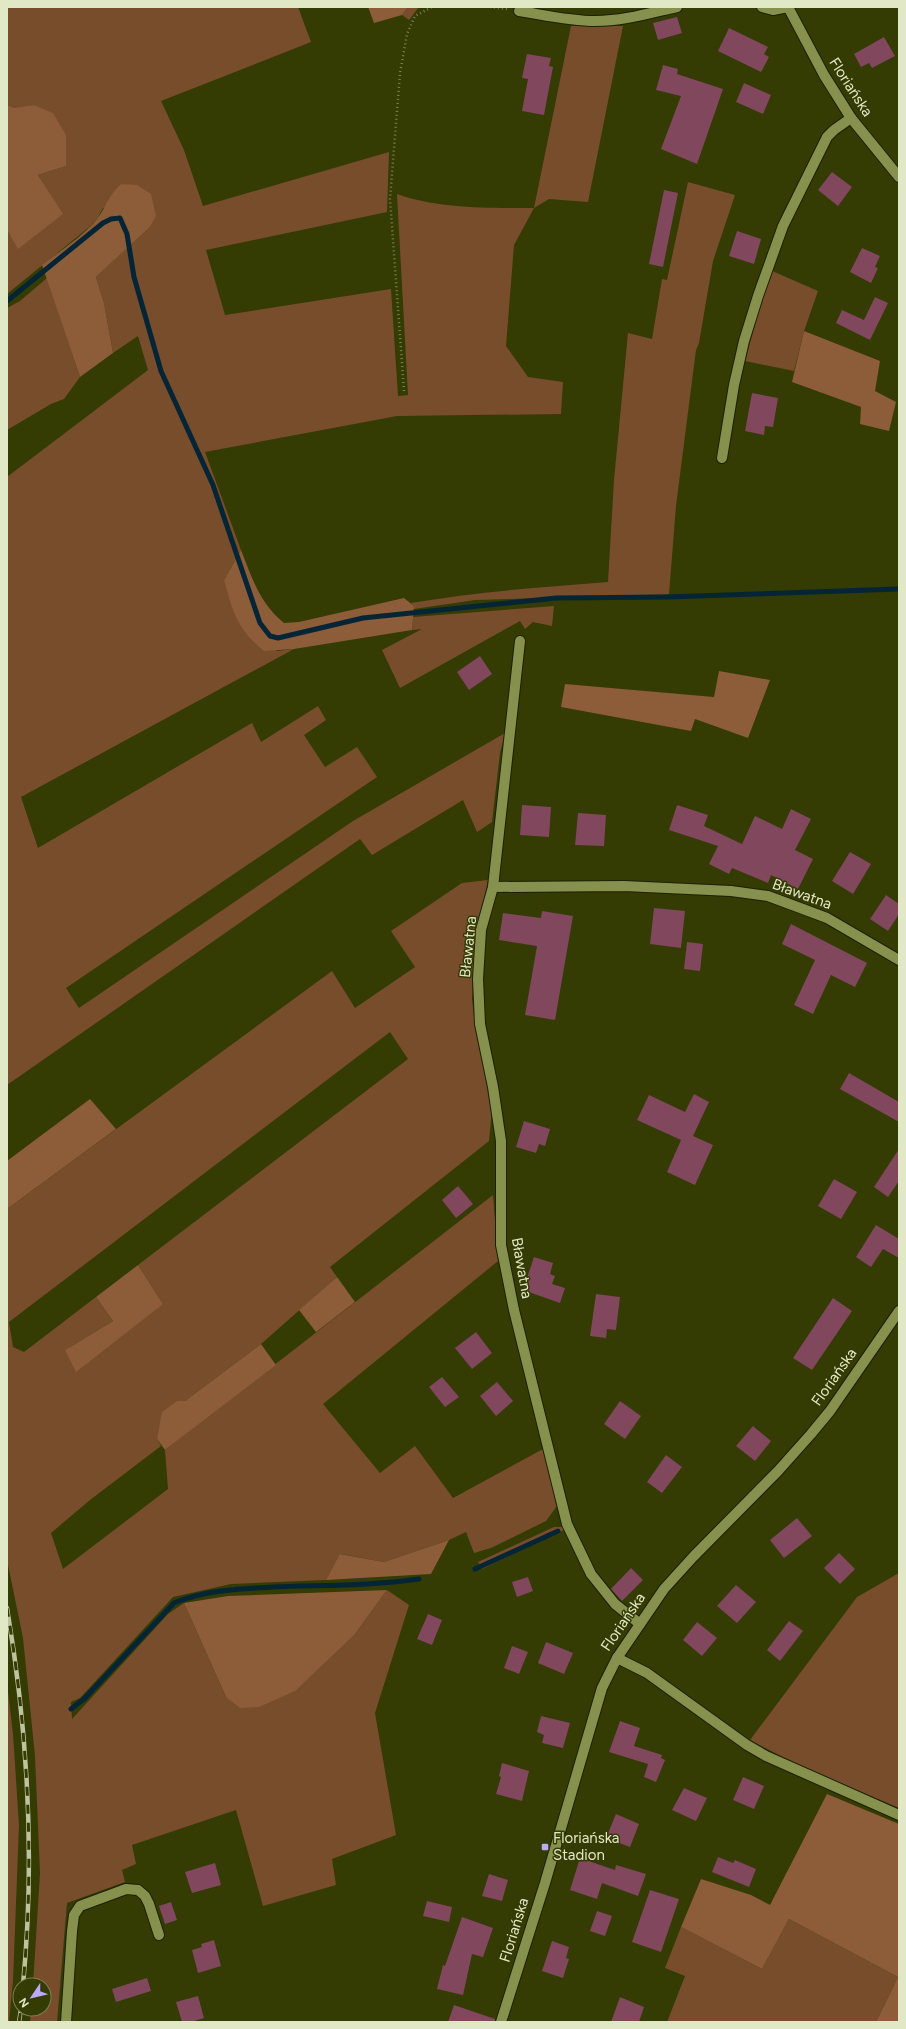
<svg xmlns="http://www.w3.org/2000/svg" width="906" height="2029" viewBox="0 0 906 2029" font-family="Figtree,sans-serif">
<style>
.green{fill:#784d2c;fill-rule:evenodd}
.forest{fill:#8d5c38}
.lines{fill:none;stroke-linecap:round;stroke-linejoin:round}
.stream{stroke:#042536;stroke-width:5}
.building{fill:#80475d}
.minor-casing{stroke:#1c2100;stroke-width:12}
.path{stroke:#7b8253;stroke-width:2.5;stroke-dasharray:1 3;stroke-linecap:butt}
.minor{stroke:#86914e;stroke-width:10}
.rail-casing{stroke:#bdc49d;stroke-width:4.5}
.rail{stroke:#343b03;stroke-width:3;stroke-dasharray:9;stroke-linecap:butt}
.poi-dot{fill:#bea9f4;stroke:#343b03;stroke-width:1.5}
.labels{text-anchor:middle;stroke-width:3;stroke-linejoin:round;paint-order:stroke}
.street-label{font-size:15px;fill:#e1e8c6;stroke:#343b03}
.poi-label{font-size:15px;fill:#e1e8c6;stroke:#343b03;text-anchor:start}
</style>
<rect width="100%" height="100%" fill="#343b03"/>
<g class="green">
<path d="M7,7h291l13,35 -150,59 23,49 19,56 186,-54 -2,60 -181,38 19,65 166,-26 7,107 10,-1 -11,-201c41,15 93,14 137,14l37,-182h52l-35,176 -39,-3 -15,9 -20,37 -8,101 22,31 35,5 -2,32 -164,2 -192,36 36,98 -17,30 53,71 17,-2 -273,148 17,51 214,-125 9,19 57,-36 8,14 -22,15 21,32 32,-20 20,30 -311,211 13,20 274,-187 152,-88 -5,20 -8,69 -15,10 -14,-32 -91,55 -12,-16 -353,246v-608l141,-107 -10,-34 -25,17 -9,-50 -8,-26 53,-49 -46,-20 -6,11 -9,9 -81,66v-64l11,18 44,-34 -24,-39 28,-9v-31l-32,-30 -20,4 -7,-4z"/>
<polygon points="408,7 419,7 409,20 402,15"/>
<path d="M688,182l47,13 -22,66 -14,82 -3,7 -20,156 -7,88 -194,6 -61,9v-3l-3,-3c65,-11 131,-16 197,-21l6,-102 14,-147 24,6 10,-60 5,1z"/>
<polygon points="770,270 818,291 804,331 794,371 745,361"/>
<polygon points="47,278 80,377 64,399 51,404 7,430 7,308 20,301"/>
<polygon points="554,606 552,626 533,622 525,629 520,621 400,688 382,650 422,629 412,630 413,617"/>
<path d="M488,880l-13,62 -3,57 4,33 16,77 -3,32 -159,126 7,10 -76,67 -76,57h-8l-20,38 4,7 -71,54 -39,33 12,36 105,-80 -3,-39 328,-255 5,66 -175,143 57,69 35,-27 38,52 90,-49 14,57 -11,15 -55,27 -17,5 -8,-21 -17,8 -65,22 -43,-8 -15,26 -95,4 -58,13 -93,101 -9,4 1,17 96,-105 16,-11 42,94 129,-63 32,-44 22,15 -34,108 21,122 -64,24 4,26 -73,21 -27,-96 -104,35 4,19 -14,6 3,12 -58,21 -10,119h-27l1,-13h13v-24h-11l7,-112 -5,-117 -12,-118 -16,-78v-351l325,-238 23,37 60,-41 -24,-36 71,-48zM390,1032l18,27 -270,206 25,39 -98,46 48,-29 -17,-24 -72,55 -11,-5 -4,-25z"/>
<polygon points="554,1527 563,1527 564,1530 482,1569 478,1562"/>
<polygon points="899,1573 899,1808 806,1769 750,1740 857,1597"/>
<polygon points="7,1683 13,1734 19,1825 13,1981 9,2022 7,2022"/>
<polygon points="789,1919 898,1977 876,2022 667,2022 685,1976 665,1968 681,1927 762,1969"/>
</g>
<g class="forest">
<polygon points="368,7 408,7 402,15 374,23"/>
<polygon points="7,105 14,108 34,105 53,113 66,135 66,166 38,175 63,214 18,249 7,230"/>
<path d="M121,184l16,1 14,9 5,22 -7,12 -53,49 8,26 9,50 -33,24 -38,-112c18,-14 40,-28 55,-46 10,-13 10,-22 24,-35z"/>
<polygon points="804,331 880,361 875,391 896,402 889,431 860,424 861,407 792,382"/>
<path d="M241,550c11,28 19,54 43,73l15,-1 105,-24 10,8 -2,24 -118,19 -30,2c-27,-22 -31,-39 -40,-71z"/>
<polygon points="719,671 770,680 748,738 695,719 691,731 561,707 565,684 714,697"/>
<polygon points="90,1099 116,1129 7,1209 7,1161"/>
<polygon points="138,1265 163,1304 76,1372 65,1350 113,1321 96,1297"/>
<polygon points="337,1277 355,1302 316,1332 299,1310"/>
<polygon points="261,1344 276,1365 165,1450 157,1439 162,1412 177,1401 185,1401"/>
<polygon points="449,1540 431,1574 326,1580 340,1554 384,1562"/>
<polygon points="387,1590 355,1634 295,1691 259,1707 240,1708 226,1697 184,1603 228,1596"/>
<polygon points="827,1794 899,1824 899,2022 876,2022 898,1977 789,1919 762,1969 681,1927 701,1879 751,1895 770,1905"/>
</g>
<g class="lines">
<g class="stream">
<polyline points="7,301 103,223 111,219 120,218 127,234 134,277 161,371 213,485 260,623 270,636 278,638 363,618 556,598 667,597 899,589"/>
<polyline points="475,1569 558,1531"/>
<path d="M71,1709l13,-10 90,-96c32,-13 64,-14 99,-16 48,-2 98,-1 146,-8"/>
</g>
</g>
<g class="building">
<polygon points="677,17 682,33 658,40 653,23"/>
<polygon points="729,28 768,47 764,54 769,57 761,72 718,51"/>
<polygon points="884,37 895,56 872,68 869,63 861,67 854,54"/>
<polygon points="527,54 551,58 549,66 553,67 544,115 522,111 528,79 522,78"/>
<polygon points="663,65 678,69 677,74 723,89 697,164 661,149 681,96 656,90"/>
<polygon points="744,83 771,95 763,114 736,102"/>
<polygon points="832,172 852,187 838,206 818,190"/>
<polygon points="664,190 678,193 663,267 649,264"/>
<polygon points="737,231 761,239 754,264 729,256"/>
<polygon points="862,248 880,256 875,267 878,268 871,283 850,272"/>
<polygon points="875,297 888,303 870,340 836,323 842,310 864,320"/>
<polygon points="752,393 778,398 773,427 765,426 764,435 745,431"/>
<polygon points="480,656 492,674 469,690 457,672"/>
<polygon points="522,805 551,807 549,837 520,835"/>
<polygon points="677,805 708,815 704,826 742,844 755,816 782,829 791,809 811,819 795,850 813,859 798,889 771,875 768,883 732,868 729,874 709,864 718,846 669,830"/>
<polygon points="578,813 606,815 604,846 575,845"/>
<polygon points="850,852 871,864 853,894 832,881"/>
<polygon points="886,895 899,904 899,914 888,931 870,919"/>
<polygon points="654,908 685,911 681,948 650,944"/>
<polygon points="542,911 573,916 555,1020 525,1015 537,946 499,940 503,913 541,918"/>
<polygon points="791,924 867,963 855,987 831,975 813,1014 794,1005 815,960 782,944"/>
<polygon points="687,942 703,944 700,971 684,969"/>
<polygon points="849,1073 899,1102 899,1122 840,1089"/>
<polygon points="694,1094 709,1102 693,1136 713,1145 695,1185 667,1172 681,1140 637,1120 649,1095 685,1112"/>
<polygon points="524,1121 550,1129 545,1146 539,1144 536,1153 516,1147"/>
<polygon points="899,1149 899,1181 888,1197 874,1187"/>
<polygon points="834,1179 857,1192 841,1219 818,1206"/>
<polygon points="458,1186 473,1204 456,1218 442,1200"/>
<polygon points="876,1225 899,1239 899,1258 883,1249 871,1267 856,1257"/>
<polygon points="534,1257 553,1263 550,1274 555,1276 552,1284 565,1288 560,1303 523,1290"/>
<polygon points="596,1294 620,1297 616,1330 607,1329 606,1338 590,1336"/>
<polygon points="833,1298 852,1311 812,1370 793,1358"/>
<polygon points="476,1332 492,1353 472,1369 455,1348"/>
<polygon points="442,1377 459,1397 445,1407 429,1387"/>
<polygon points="497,1382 513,1401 496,1416 480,1396"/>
<polygon points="620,1401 641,1416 625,1439 604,1424"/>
<polygon points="753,1426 771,1441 755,1461 736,1446"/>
<polygon points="666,1455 682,1467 662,1493 647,1482"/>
<polygon points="797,1518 812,1536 784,1558 770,1540"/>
<polygon points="839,1553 855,1569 840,1584 824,1568"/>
<polygon points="631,1568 643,1580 622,1601 611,1589"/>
<polygon points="528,1577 533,1591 517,1597 512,1582"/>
<polygon points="736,1585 756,1602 737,1623 717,1606"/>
<polygon points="428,1614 442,1620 432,1645 417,1639"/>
<polygon points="789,1621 803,1631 780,1661 767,1650"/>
<polygon points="697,1622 717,1638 702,1656 683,1640"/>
<polygon points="546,1642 573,1653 564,1674 538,1663"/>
<polygon points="512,1646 528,1652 519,1674 504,1668"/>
<polygon points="541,1716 570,1723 563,1748 542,1743 544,1735 537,1732"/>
<polygon points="620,1721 640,1728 634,1746 662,1755 661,1758 665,1760 656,1782 644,1777 648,1764 609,1752"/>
<polygon points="502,1763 529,1771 522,1801 496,1794 501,1777 499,1776"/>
<polygon points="743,1777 764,1786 754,1809 733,1800"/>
<polygon points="684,1788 707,1798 696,1821 672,1810"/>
<polygon points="616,1814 639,1824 630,1847 606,1838"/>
<polygon points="718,1857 733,1863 735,1860 756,1869 749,1887 712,1872"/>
<polygon points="580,1858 615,1870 616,1865 646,1874 638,1896 602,1883 597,1899 570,1890"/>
<polygon points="215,1863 221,1885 192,1893 185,1872"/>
<polygon points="489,1874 508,1880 502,1901 482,1896"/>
<polygon points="650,1890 679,1899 661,1952 632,1942"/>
<polygon points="427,1901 452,1907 449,1922 423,1916"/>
<polygon points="171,1902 177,1920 165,1924 159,1906"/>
<polygon points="597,1911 612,1916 605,1936 590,1931"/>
<polygon points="462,1917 493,1928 483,1957 472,1954 463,1995 437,1989 443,1965 445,1966"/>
<polygon points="214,1940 221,1966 198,1973 192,1950 202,1947 201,1944"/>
<polygon points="552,1941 569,1947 566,1958 569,1959 563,1978 542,1971"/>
<polygon points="147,1978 151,1991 116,2002 112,1989"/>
<polygon points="198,1996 204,2018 191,2022 182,2022 176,2002"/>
<polygon points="620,1997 644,2007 639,2022 611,2022"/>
<polygon points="454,2005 495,2019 495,2022 448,2022"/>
</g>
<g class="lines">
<defs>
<g id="minor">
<polyline points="762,7 773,10 788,7 824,75 851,118 899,177"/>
<path d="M519,11c25,4 51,10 76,10 28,0 55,-8 82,-14"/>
<polyline points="722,458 734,385 744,341 758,296 783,226 827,137 834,130 851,118"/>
<polyline points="520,641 493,887 481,930 478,979 480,1024 493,1087 501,1141 501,1245 514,1310 567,1524 591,1574 615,1604 640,1624"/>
<polyline points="493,887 624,886 731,891 768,896 827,918 899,960"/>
<polyline points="617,1658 647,1673 747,1745 766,1756 899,1815"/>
<polyline points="66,2022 72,1931 74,1915 80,1906 126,1889 138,1890 145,1896 149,1904 159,1935"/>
<polyline points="501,2022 545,1883 602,1688 617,1658 664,1589 693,1557 778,1471 811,1434 830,1411 899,1311"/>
</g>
</defs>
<use href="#minor" class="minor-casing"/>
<g class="path">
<polyline points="490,7 507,9"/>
<polyline points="404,391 390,199 400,73 407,34 415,16 432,7"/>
</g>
<use href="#minor" class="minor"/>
<defs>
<g id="rail">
<path d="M7,1608c21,124 28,252 16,377"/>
<polyline points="19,2022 21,2009"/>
</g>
</defs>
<use href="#rail" class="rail-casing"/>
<use href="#rail" class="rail"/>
</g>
<rect class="poi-dot" x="541" y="1843" width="8" height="8" rx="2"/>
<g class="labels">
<g class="street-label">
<text transform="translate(851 87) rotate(57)" y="5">Floriańska</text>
<text transform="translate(802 894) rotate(20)" y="5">Bławatna</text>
<text transform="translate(468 947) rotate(-84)" y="5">Bławatna</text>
<text transform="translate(522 1268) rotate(80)" y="5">Bławatna</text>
<text transform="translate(834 1377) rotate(-55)" y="5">Floriańska</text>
<text transform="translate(623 1622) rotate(-56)" y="5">Floriańska</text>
<text transform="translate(514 1930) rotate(-73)" y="5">Floriańska</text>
</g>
<g class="poi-label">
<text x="553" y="1843">Floriańska<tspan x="553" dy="17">Stadion</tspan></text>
</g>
</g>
<rect width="906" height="2029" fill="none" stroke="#e1e8c6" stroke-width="16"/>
<g transform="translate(32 1997) rotate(235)"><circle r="19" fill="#343b03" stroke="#798051"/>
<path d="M0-3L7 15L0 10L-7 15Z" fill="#bea9f4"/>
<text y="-6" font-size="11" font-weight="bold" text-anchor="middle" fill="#e1e8c6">N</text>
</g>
</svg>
